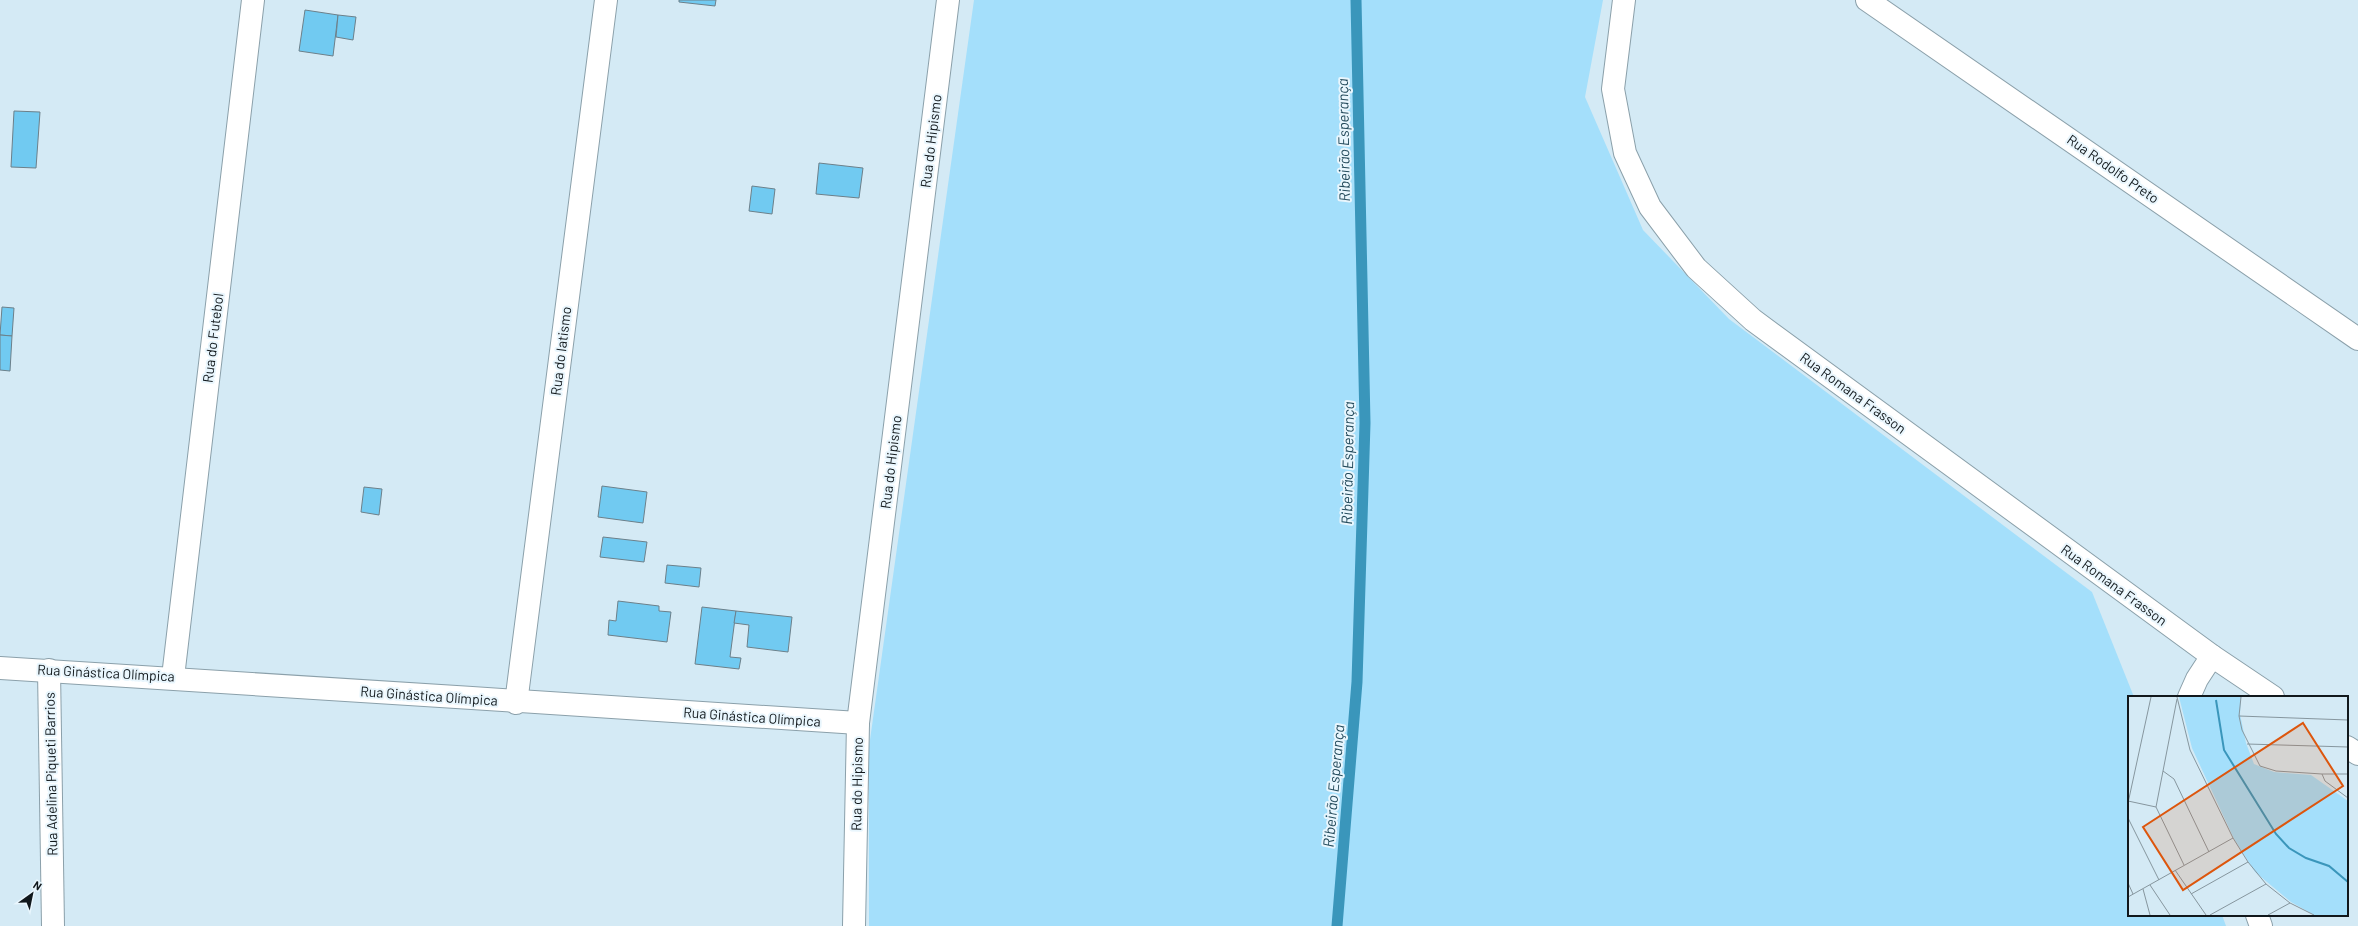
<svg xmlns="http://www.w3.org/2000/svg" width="2358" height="926" viewBox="0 0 2358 926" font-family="Barlow,sans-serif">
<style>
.green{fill:#a4dffb}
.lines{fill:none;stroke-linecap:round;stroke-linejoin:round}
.stream{stroke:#3a96bb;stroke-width:11}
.building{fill:#71caf1;stroke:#6c808a}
.minor-casing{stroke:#8ba0aa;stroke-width:24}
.minor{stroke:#fff;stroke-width:22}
.labels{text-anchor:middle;stroke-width:4;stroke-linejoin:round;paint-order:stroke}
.street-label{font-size:14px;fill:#11181c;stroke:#e9f6fd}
.water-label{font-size:15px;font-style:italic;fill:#244b5c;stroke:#e9f6fd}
.inset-river{fill:none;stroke:#3a96bb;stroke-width:2}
.inset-road{fill:none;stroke:#86969e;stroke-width:1}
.view{fill:#dd560d;fill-opacity:0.15;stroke:#dd560d;stroke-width:2}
.inset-edge{fill:none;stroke:#11181c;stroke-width:2}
</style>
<rect width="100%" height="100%" fill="#d4eaf5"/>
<polygon class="green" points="974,0 1603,0 1585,97 1643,230 1729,319 2092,592 2134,697 2129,697 2129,915 2222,915 2226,926 869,926 869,747"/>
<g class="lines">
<polyline class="stream" points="1337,926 1357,682 1365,423 1356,0"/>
</g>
<g class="building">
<polygon points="679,0 716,0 715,6 679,2"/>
<polygon points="305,10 338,15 333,56 299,51"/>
<polygon points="338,15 356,17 353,40 336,37"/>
<polygon points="14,111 40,112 36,168 11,167"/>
<polygon points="819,163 863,168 859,198 816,194"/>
<polygon points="752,186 775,189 772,214 749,211"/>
<polygon points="2,307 14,308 12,336 0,335"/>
<polygon points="0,335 12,336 10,371 0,370"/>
<polygon points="602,486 647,492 643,523 598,517"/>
<polygon points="364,487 382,489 379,515 361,512"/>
<polygon points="603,537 647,542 644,562 600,557"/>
<polygon points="667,565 701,568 699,587 665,583"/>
<polygon points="618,601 659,606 659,611 671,612 667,642 608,635 609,620 616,621"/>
<polygon points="702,607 736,611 730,657 741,658 739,669 695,664"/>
<polygon points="736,611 792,617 788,652 747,647 749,625 734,623"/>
</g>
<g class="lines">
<defs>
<g id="minor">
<polyline points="1624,0 1613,89 1625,153 1650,207 1696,268 1753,320 2212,656 2197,679 2189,697"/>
<polyline points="1867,0 2358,339"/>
<polyline points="2212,656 2273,697"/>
<path d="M0,668c286,16 572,38 858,55"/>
<polyline points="49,670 53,926"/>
<polyline points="173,677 253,0"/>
<polyline points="516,703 606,0"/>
<polyline points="2347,747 2358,754"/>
<polyline points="2257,915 2261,926"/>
<polyline points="854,926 858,723 948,0"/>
</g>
</defs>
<use href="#minor" class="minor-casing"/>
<use href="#minor" class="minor"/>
</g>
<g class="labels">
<g class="street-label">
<text transform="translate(931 141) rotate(-83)" y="5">Rua do Hipismo</text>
<text transform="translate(2113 169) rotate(35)" y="5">Rua Rodolfo Preto</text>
<text transform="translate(213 338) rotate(-83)" y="5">Rua do Futebol</text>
<text transform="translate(561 351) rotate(-83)" y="5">Rua do Iatismo</text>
<text transform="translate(1853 393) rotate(36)" y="5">Rua Romana Frasson</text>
<text transform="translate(891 462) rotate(-83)" y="5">Rua do Hipismo</text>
<text transform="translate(2114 585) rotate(36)" y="5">Rua Romana Frasson</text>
<text transform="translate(106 673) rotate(3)" y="5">Rua Ginástica Olímpica</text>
<text transform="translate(429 696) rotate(4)" y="5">Rua Ginástica Olímpica</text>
<text transform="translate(752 717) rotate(4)" y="5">Rua Ginástica Olímpica</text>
<text transform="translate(51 774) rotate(-91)" y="5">Rua Adelina Piqueti Barrios</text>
<text transform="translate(857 784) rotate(-89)" y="5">Rua do Hipismo</text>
</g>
<g class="water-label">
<text transform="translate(1344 140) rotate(-91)" y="5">Ribeirão Esperança</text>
<text transform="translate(1348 463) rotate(-89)" y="5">Ribeirão Esperança</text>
<text transform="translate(1334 786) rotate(-85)" y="5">Ribeirão Esperança</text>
</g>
</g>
<g transform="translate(2128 696)">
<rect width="220" height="220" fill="#d4eaf5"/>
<path d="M51,1h62l-1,17 6,29 8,21 20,8 37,3 37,26v114h-34l-23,-13 -36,-30 -21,-33 -42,-91z" fill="#a4dffb"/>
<path class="inset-river" d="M88,4l8,50 52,84 13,14 17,10 23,8 19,16"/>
<path class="inset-road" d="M49,1l13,53 43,88 15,24 18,22 24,19 24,12M113,1l-2,19 3,14 18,36 16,5 46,3 3,7 23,17M49,3l-21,108 28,58M111,20l109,4M119,48l101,3M35,75l11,8 35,73M194,78h26M0,105l28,6M0,107l23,-106M0,122l31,62M47,174l31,45M0,187l5,11M22,189l20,30M15,193l7,26M63,198l57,-32M0,201l105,-59M82,219l56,-31M140,219l22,-12"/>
<path class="view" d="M175,27l40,63 -160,104 -40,-63z"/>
<rect width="220" height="220" class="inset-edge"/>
</g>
<g transform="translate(32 894) rotate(33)" stroke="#e9f6fd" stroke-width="3" paint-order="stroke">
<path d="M0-3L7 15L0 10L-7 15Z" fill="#11181c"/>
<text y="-6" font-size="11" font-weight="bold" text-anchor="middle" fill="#11181c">N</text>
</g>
</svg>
